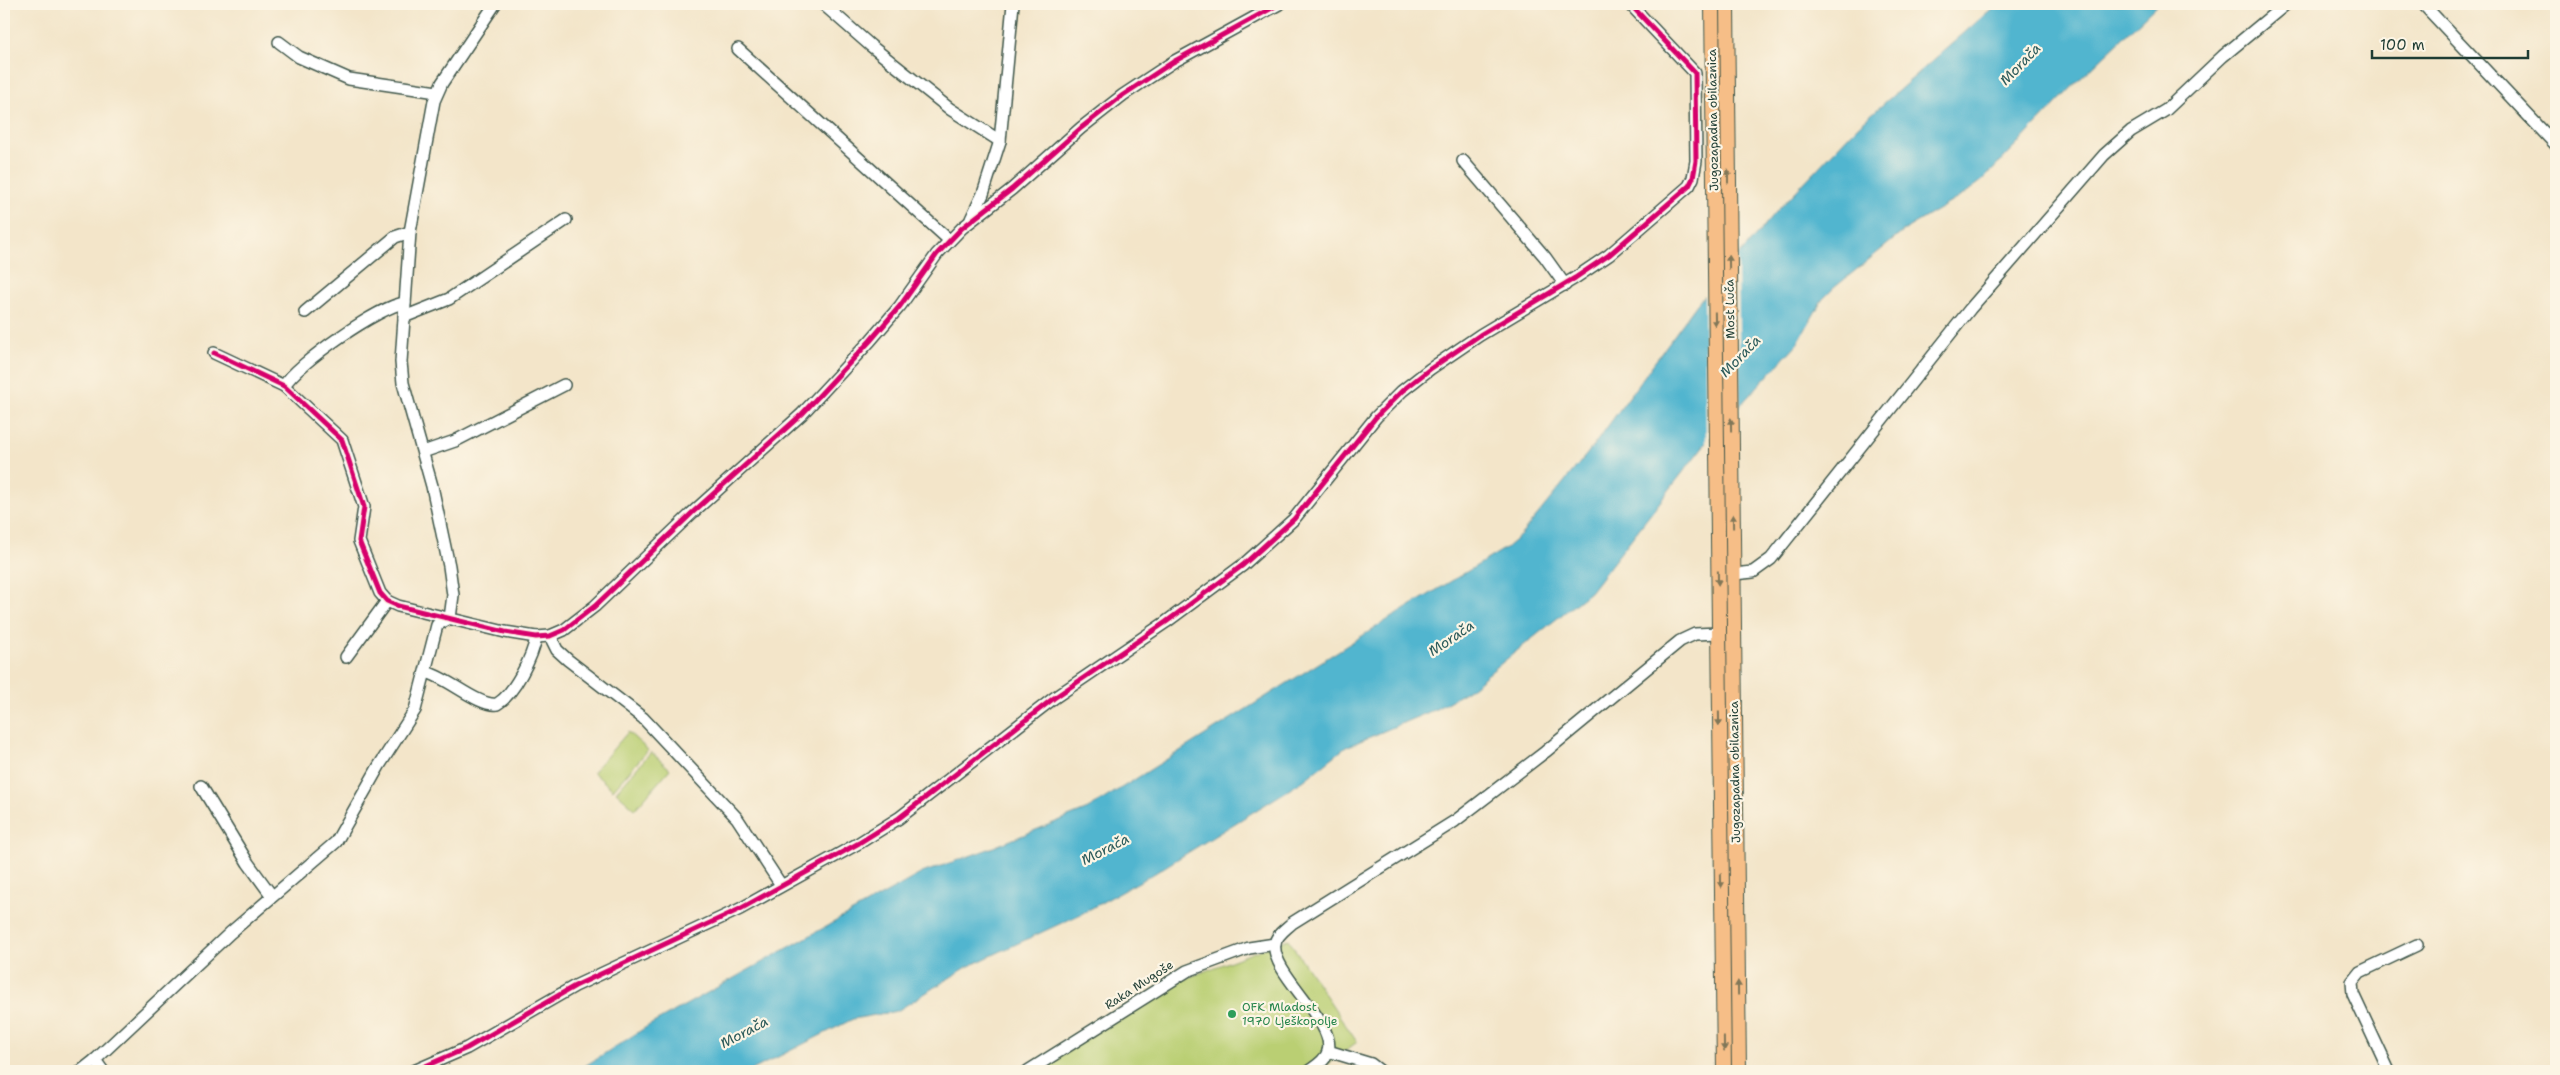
<svg xmlns="http://www.w3.org/2000/svg" width="2560" height="1075" viewBox="0 0 2560 1075" font-family="'Shantell Sans',sans-serif">
<style>
.green{fill:#bacf73;stroke:#6c8654}
.water{fill:#51b5cf;stroke:#387982}
.pier{fill:#f3e5c9}
.lines{fill:none;stroke-linecap:round;stroke-linejoin:round}
.minor-casing{stroke:#3f564a;stroke-width:14}
.major-casing{stroke:#3f564a;stroke-width:16}
.minor{stroke:#fff;stroke-width:11}
.major{stroke:#f6be87;stroke-width:14}
.cycleway-casing{stroke:#fcf5e5;stroke-width:8}
.cycleway{stroke:#d6006c;stroke-width:5}
.oneway{fill:#807759}
.leisure-dot{fill:#2e9e5b;stroke:#fcf5e5;stroke-width:2}
.labels{text-anchor:middle;stroke-width:4.5;stroke-linejoin:round;paint-order:stroke}
.street-label{font-size:12px;fill:#1f3d34;stroke:#fcf5e5}
.leisure-label{font-size:12px;fill:#27864d;stroke:#fcf5e5;text-anchor:start}
.water-label{font-size:14px;font-style:italic;fill:#2c5b5b;stroke:#fcf5e5}
</style>
<rect width="100%" height="100%" fill="#fcf5e5"/>
<filter id="ink" filterUnits="userSpaceOnUse"><feTurbulence type="fractalNoise" baseFrequency=".02" numOctaves="2"/><feDisplacementMap in="SourceGraphic" scale="10" xChannelSelector="R" yChannelSelector="G"/><feConvolveMatrix kernelMatrix="1 2 1 2 8 2 1 2 1" color-interpolation-filters="sRGB"/></filter>
<filter id="wash" filterUnits="userSpaceOnUse"><feTurbulence type="fractalNoise" baseFrequency=".0096" numOctaves="4" result="noise"/><feDisplacementMap in="SourceGraphic" scale="20" xChannelSelector="R" yChannelSelector="G"/><feGaussianBlur stdDeviation="1.12" result="paint"/><feColorMatrix in="noise" values="0 0 0 0 0 0 0 0 0 0 0 0 0 0 0 0 0 1.4 0 .05"/><feComposite in="paint" operator="in"/></filter>
<g filter="url(#wash)">
<rect width="100%" height="100%" fill="#f3e5c9"/>
<g class="green">
<polygon points="628,732 648,750 613,790 593,772"/>
<polygon points="651,752 670,769 635,809 616,792"/>
<polygon points="1288,939 1357,1042 1318,1071 1037,1071 1169,985"/>
</g>
<polygon class="water" points="1997,4 2158,4 2078,81 1983,180 1963,195 1909,227 1835,287 1822,300 1797,344 1708,440 1590,592 1467,691 1436,709 1346,747 1303,781 1155,873 1081,914 967,967 897,1011 853,1019 750,1071 577,1071 648,1026 922,873 986,850 1088,809 1392,617 1506,548 1521,535 1591,449 1697,304 1777,211 1857,127"/>
<polygon class="pier" points="1738,253 1740,409 1706,446 1704,292"/>
</g>
<g filter="url(#ink)">
<g class="lines">
<defs>
<g id="minor">
<polyline points="823,4 871,46 950,109 1000,141"/>
<polyline points="2423,4 2556,145"/>
<polyline points="279,42 299,57 349,79 437,92"/>
<polyline points="738,49 949,240"/>
<polyline points="1463,161 1545,257 1565,285"/>
<polyline points="971,219 983,194 1000,141 1013,4"/>
<polyline points="305,312 395,237 410,232"/>
<polyline points="404,317 449,299 566,220"/>
<polyline points="214,353 284,386 342,440 364,507 359,541 380,593 387,601 398,606 505,632 536,637 550,636 564,630 595,606 692,513 802,414 870,341 900,306 937,254 962,228 1012,189 1081,128 1123,95 1173,62 1279,4"/>
<path d="M284,386c12,-22 97,-81 121,-83"/>
<polyline points="423,452 455,441 564,385"/>
<polyline points="1734,574 1753,572 1771,559 1970,309 2104,155 2131,131 2166,110 2223,56 2286,4"/>
<polyline points="450,618 453,595 449,566 432,486 403,383 401,362 410,232 434,101 442,83 495,4"/>
<polyline points="550,636 557,650 568,660 643,718 737,818 781,885"/>
<polyline points="346,657 387,601"/>
<path d="M426,672c21,5 53,35 71,32 17,-10 36,-48 39,-67"/>
<polyline points="201,786 248,863 272,896"/>
<polyline points="1328,1051 1371,1064 1380,1071"/>
<polyline points="95,1060 103,1071"/>
<polyline points="81,1071 95,1060 230,933 336,842 379,766 415,710 436,629 437,625 450,618"/>
<polyline points="414,1071 467,1048 575,986 740,909 859,843 899,818 1054,698 1166,622 1243,565 1294,519 1376,417 1402,391 1430,369 1480,335 1575,278 1609,255 1689,186 1693,178 1696,161 1695,73 1630,4"/>
<polyline points="1028,1071 1187,971 1249,948 1275,944"/>
<path d="M1309,1071c7,-5 16,-10 19,-19 9,-30 -58,-79 -53,-108 1,-9 11,-15 17,-21l163,-102 90,-69 135,-111 15,-7 23,-1"/>
<polyline points="2389,1071 2353,994 2352,982 2360,972 2417,945"/>
</g>
<g id="major">
<polyline points="1712,4 1724,1071"/>
<polyline points="1727,4 1739,1071"/>
</g>
</defs>
<use href="#minor" class="minor-casing"/>
<use href="#major" class="major-casing"/>
<use href="#minor" class="minor"/>
<use href="#major" class="major"/>
<defs>
<g id="cycleway">
<polyline points="214,353 284,386 342,440 364,507 359,541 380,593 387,601 398,606 505,632 536,637 550,636 564,630 595,606 692,513 802,414 870,341 900,306 937,254 962,228 1012,189 1081,128 1123,95 1173,62 1279,4"/>
<polyline points="414,1071 467,1048 575,986 740,909 859,843 899,818 1054,698 1166,622 1243,565 1294,519 1376,417 1402,391 1430,369 1480,335 1575,278 1609,255 1689,186 1693,178 1696,161 1695,73 1630,4"/>
</g>
</defs>
<use href="#cycleway" class="cycleway-casing"/>
<use href="#cycleway" class="cycleway"/>
</g>
<defs><path id="oneway-solid" d="M-6-.8H1V-3.2L6.5 0L1 3.2V.8H-6Z" transform="scale(1.25)"/></defs>
<g class="oneway">
<use href="#oneway-solid" transform="translate(1728 176) rotate(-90)"/>
<use href="#oneway-solid" transform="translate(1729 262) rotate(-91)"/>
<use href="#oneway-solid" transform="translate(1715 319) rotate(89)"/>
<use href="#oneway-solid" transform="translate(1731 425) rotate(-91)"/>
<use href="#oneway-solid" transform="translate(1733 521) rotate(-91)"/>
<use href="#oneway-solid" transform="translate(1718 578) rotate(89)"/>
<use href="#oneway-solid" transform="translate(1719 719) rotate(89)"/>
<use href="#oneway-solid" transform="translate(1721 881) rotate(89)"/>
<use href="#oneway-solid" transform="translate(1738 988) rotate(-91)"/>
<use href="#oneway-solid" transform="translate(1724 1044) rotate(89)"/>
</g>
</g>
<circle class="leisure-dot" cx="1232" cy="1014" r="5"/>
<g class="labels">
<g class="street-label">
<text transform="translate(1713 120) rotate(-91)" y="4">Jugozapadna obilaznica</text>
<text transform="translate(1730 309) rotate(-91)" y="4">Most Luča</text>
<text transform="translate(1735 772) rotate(-91)" y="4">Jugozapadna obilaznica</text>
<text transform="translate(1139 985) rotate(-33)" y="4">Raka Mugoše</text>
</g>
<g class="leisure-label">
<text x="1242" y="1011">OFK Mladost<tspan x="1242" dy="14">1970 Lješkopolje</tspan></text>
</g>
<g class="water-label">
<text transform="translate(2020 64) rotate(-46)" y="5">Morača</text>
<text transform="translate(1740 356) rotate(-46)" y="5">Morača</text>
<text transform="translate(1451 638) rotate(-34)" y="5">Morača</text>
<text transform="translate(1105 849) rotate(-27)" y="5">Morača</text>
<text transform="translate(744 1032) rotate(-28)" y="5">Morača</text>
</g>
</g>
<rect width="2560" height="1075" fill="none" stroke="#fcf5e5" stroke-width="20"/>
<path d="M2372 50v8h156v-8" fill="none" stroke="#1f3d34" stroke-width="2.5"/>
<text x="2380" y="50" font-size="15" fill="#1f3d34" stroke="#fcf5e5" stroke-width="4" paint-order="stroke">100 m</text>
</svg>
